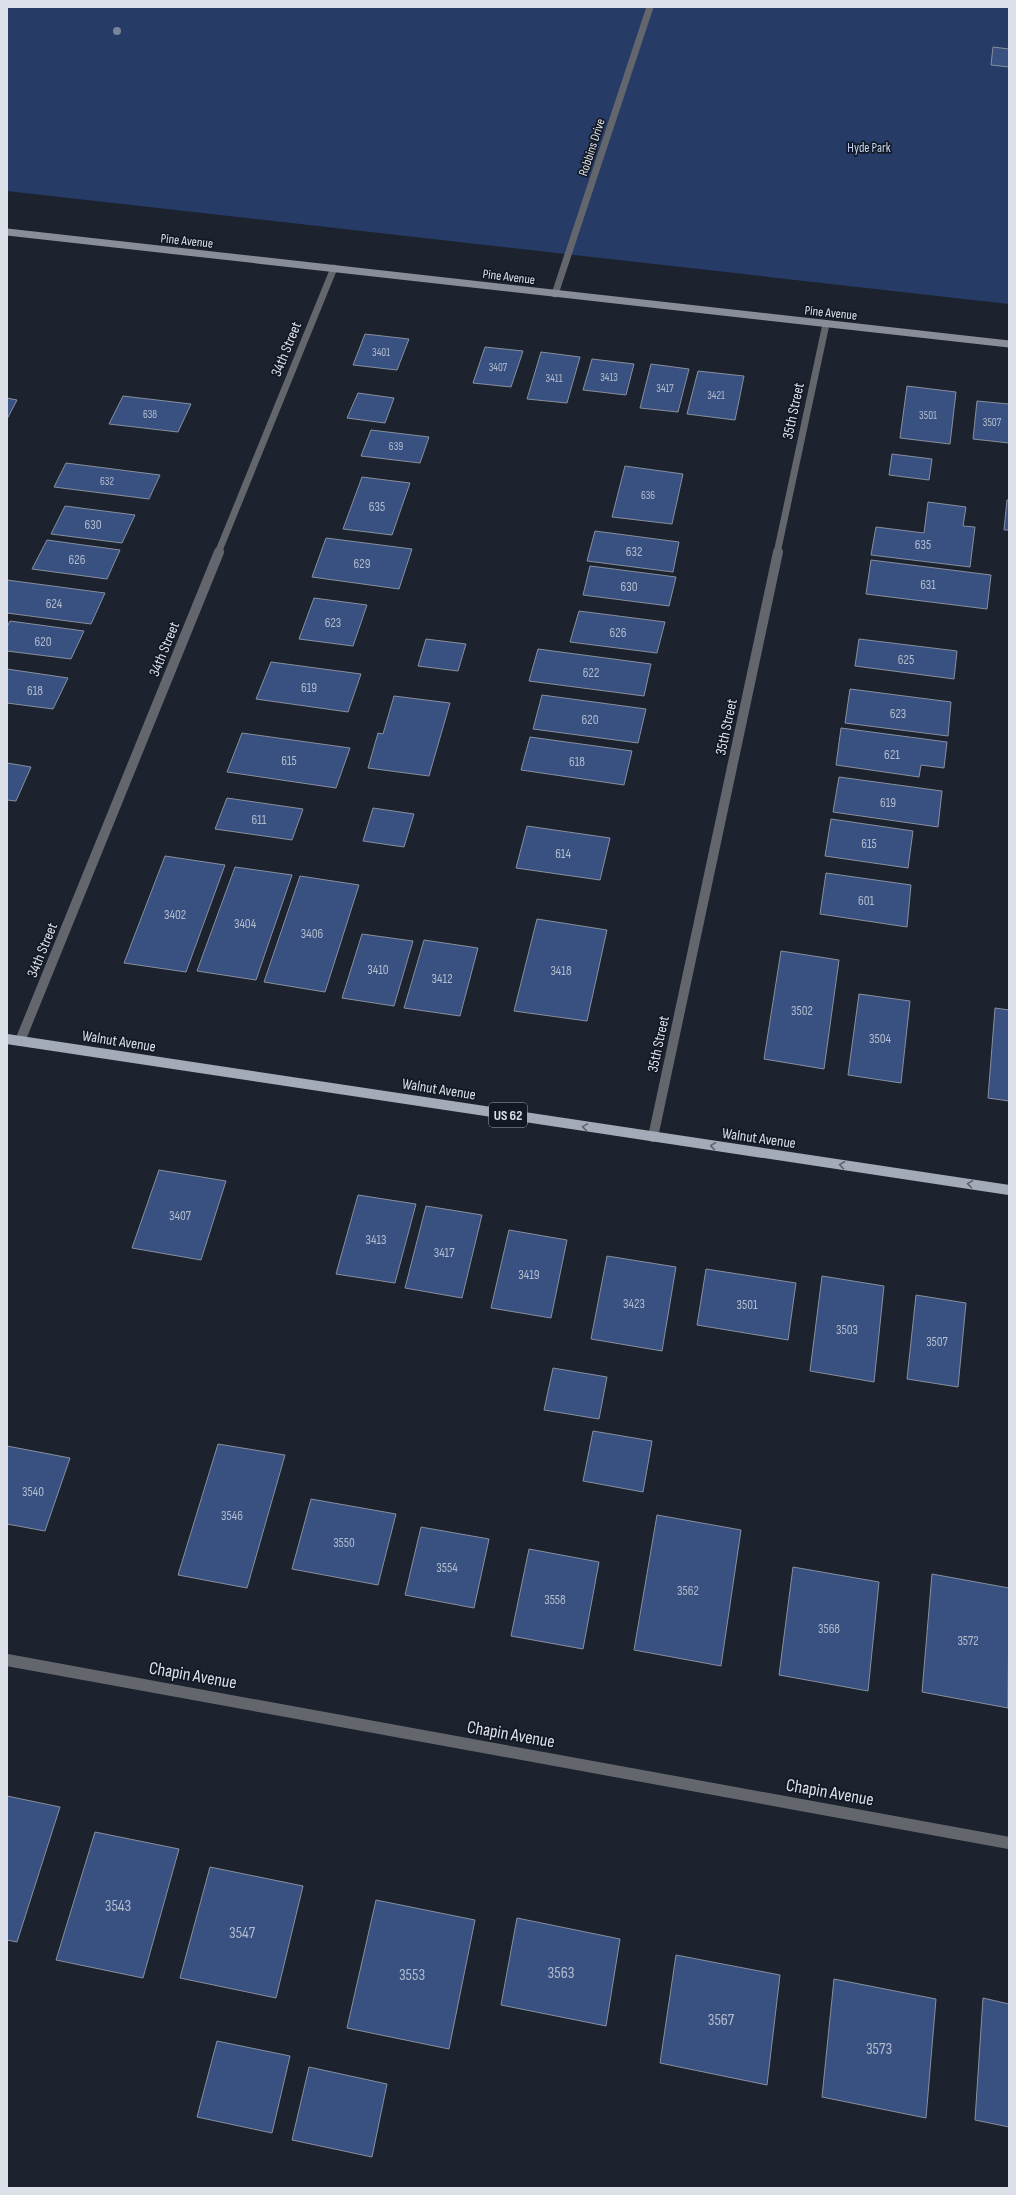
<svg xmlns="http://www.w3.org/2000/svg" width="1016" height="2195" viewBox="0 0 1016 2195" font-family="'Sofia Sans Condensed',sans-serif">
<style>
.green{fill:#263c67}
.building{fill:#385181;stroke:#888f9e}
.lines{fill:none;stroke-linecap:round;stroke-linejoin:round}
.minor-far2{stroke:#63676d;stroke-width:7}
.minor-far1{stroke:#63676d;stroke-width:10}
.minor{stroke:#63676d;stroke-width:12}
.secondary{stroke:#888d97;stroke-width:7}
.primary{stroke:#a4abb8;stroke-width:10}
.tree{fill:#78849a}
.oneway{stroke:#5c626e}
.labels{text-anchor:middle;stroke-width:3.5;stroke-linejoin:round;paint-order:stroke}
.far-number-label{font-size:11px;fill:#b3bcce}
.far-street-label{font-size:13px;fill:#dce0e8;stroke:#131924}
.far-park-label{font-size:13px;fill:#c3d3f2;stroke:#131924}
.number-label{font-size:13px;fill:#b3bcce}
.shield{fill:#131924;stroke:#a0a4ad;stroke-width:1}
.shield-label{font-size:14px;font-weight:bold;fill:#dce0e8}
.street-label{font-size:15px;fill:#dce0e8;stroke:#131924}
.near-number-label{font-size:16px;fill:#b3bcce}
.near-street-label{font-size:18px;fill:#dce0e8;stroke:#131924}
</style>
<rect width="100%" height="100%" fill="#1d232e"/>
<polygon class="green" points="7,7 1009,7 1009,304 7,191"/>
<g class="building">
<polygon points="993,47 1009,49 1009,67 991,65"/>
<polygon points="365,334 409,339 397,370 353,365"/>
<polygon points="485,347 523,351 511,387 473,383"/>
<polygon points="541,352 580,357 567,403 527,399"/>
<polygon points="592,359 634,364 626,395 583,390"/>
<polygon points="651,364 689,369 678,412 640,408"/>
<polygon points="698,371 744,376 735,420 687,414"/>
<polygon points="907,386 956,392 950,444 900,438"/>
<polygon points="358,393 394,398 385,423 347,418"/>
<polygon points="123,396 191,404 178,432 109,424"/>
<polygon points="7,398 17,400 7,419"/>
<polygon points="977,401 1009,404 1009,443 973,439"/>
<polygon points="371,430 429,437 420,463 361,456"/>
<polygon points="892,454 932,459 929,480 889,475"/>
<polygon points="66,463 160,475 149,499 54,487"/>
<polygon points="625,466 683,474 672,524 612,517"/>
<polygon points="362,477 410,483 392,535 343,529"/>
<polygon points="1007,500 1009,500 1009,530 1004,530"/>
<polygon points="928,502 966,507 963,526 975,527 970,567 871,555 876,527 924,533"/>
<polygon points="65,506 135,515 122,543 51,534"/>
<polygon points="595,531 679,542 673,572 587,561"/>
<polygon points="326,538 412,549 399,589 312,577"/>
<polygon points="47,540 120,550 107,579 32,569"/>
<polygon points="871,560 991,575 987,609 866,594"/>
<polygon points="590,566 676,577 669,606 583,595"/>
<polygon points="7,580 105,593 91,624 7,613"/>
<polygon points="314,598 367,605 353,646 299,639"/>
<polygon points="579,611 665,622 657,653 570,642"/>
<polygon points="10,621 84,631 71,659 7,651 7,627"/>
<polygon points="426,639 466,644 458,671 418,666"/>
<polygon points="859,639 957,651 954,679 855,666"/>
<polygon points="538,649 651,664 644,696 529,681"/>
<polygon points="271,662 361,674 348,712 256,699"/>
<polygon points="7,669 68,678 53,709 7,703"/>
<polygon points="850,689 951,702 948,736 845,723"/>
<polygon points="542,695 646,709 638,743 533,729"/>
<polygon points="394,696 450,703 429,776 368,768 378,733 383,734"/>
<polygon points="841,728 947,742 944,768 921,765 919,777 836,765"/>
<polygon points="242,733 350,748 336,788 227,772"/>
<polygon points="530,737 632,751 624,785 521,770"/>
<polygon points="7,763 31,767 16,801 7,800"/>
<polygon points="839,777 942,791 938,827 833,812"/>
<polygon points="227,798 303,809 292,840 215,829"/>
<polygon points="373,808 414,814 404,847 363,841"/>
<polygon points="831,819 913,831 908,868 825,856"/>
<polygon points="527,826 610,838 600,880 516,868"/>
<polygon points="165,856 225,865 186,972 124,963"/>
<polygon points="235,867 292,875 256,980 197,971"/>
<polygon points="826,873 911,885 907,927 820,914"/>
<polygon points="300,876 359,885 325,992 264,982"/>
<polygon points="537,919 607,930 587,1021 514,1011"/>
<polygon points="362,934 413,941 394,1006 342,998"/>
<polygon points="424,940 478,948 460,1016 404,1008"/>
<polygon points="781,951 839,960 824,1069 764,1059"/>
<polygon points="859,994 910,1001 901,1083 848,1075"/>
<polygon points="995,1008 1009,1010 1009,1101 988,1098"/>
<polygon points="159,1170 226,1181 201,1260 132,1248"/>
<polygon points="358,1195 416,1204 395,1283 336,1274"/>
<polygon points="426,1206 482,1215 462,1298 405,1288"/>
<polygon points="509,1230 567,1240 551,1318 491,1308"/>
<polygon points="607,1256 676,1267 662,1351 591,1339"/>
<polygon points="706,1269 796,1283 788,1340 697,1325"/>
<polygon points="822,1276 884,1286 874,1382 810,1371"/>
<polygon points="916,1295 966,1303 958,1387 907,1379"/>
<polygon points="553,1368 607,1377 599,1419 544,1410"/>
<polygon points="593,1431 652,1441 643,1492 583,1481"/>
<polygon points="218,1444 285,1455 247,1588 178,1575"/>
<polygon points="7,1446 70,1458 45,1531 7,1524"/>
<polygon points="311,1499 396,1514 378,1585 292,1569"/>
<polygon points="657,1515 741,1530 721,1666 634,1650"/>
<polygon points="421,1527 489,1539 474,1608 405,1595"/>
<polygon points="529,1549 599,1562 583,1649 511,1636"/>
<polygon points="793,1567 879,1582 868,1691 779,1675"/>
<polygon points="932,1574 1009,1588 1008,1708 922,1692"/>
<polygon points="7,1796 60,1807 17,1942 7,1940"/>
<polygon points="95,1832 179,1849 143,1978 56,1960"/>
<polygon points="210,1867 303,1886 276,1998 180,1978"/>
<polygon points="376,1900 475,1920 449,2049 347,2028"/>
<polygon points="517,1918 620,1939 606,2026 501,2005"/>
<polygon points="676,1955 780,1975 767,2085 660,2063"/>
<polygon points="834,1979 936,1999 926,2118 822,2097"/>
<polygon points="983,1998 1009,2004 1009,2127 975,2120"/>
<polygon points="217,2041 290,2056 272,2133 197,2117"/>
<polygon points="309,2067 387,2084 372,2157 292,2140"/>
</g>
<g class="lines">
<g class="minor-far2">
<polyline points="555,294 650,7"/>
<polyline points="218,553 334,268"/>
<polyline points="777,553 826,324"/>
</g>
<g class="minor-far1">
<polyline points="20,1041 219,552"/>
<polyline points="653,1137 778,552"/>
</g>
<polyline class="minor" points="7,1660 1009,1843"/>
<polyline class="secondary" points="7,232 1009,344"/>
<polyline class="primary" points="7,1039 1009,1190"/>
</g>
<circle class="tree" cx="117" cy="31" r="4"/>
<defs><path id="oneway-chevron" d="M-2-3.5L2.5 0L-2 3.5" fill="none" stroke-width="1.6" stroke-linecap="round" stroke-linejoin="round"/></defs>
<g class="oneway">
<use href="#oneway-chevron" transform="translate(585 1127) rotate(-171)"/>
<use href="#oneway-chevron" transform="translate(713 1146) rotate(-172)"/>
<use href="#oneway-chevron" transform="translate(842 1165) rotate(-172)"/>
<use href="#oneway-chevron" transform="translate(970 1184) rotate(-172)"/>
</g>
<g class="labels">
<g class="far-number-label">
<text x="381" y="356">3401</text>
<text x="498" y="371">3407</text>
<text x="609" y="381">3413</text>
<text x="554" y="382">3411</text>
<text x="665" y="392">3417</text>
<text x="716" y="399">3421</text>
<text x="150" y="418">638</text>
<text x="928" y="419">3501</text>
<text x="992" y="426">3507</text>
<text x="396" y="450">639</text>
<text x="107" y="485">632</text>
<text x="648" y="499">636</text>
</g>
<g class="far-street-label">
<text transform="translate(591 147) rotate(-72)" y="5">Robbins Drive</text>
<text transform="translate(187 240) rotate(6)" y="5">Pine Avenue</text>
<text transform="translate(509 276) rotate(7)" y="5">Pine Avenue</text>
<text transform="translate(831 312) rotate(6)" y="5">Pine Avenue</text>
</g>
<g class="far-park-label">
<text x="869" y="152">Hyde Park</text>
</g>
<g class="number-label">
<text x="377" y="511">635</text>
<text x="93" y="529">630</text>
<text x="923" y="549">635</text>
<text x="634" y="556">632</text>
<text x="77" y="564">626</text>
<text x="362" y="568">629</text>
<text x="928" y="589">631</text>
<text x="629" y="591">630</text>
<text x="54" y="608">624</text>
<text x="333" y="627">623</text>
<text x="618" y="637">626</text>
<text x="43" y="646">620</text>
<text x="906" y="664">625</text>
<text x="591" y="677">622</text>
<text x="309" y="692">619</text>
<text x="35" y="695">618</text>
<text x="898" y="718">623</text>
<text x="590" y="724">620</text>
<text x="892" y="759">621</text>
<text x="289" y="765">615</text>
<text x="577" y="766">618</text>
<text x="888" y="807">619</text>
<text x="259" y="824">611</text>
<text x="869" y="848">615</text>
<text x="563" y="858">614</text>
<text x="866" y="905">601</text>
<text x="175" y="919">3402</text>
<text x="245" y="928">3404</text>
<text x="312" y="938">3406</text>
<text x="378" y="974">3410</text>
<text x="561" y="975">3418</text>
<text x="442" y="983">3412</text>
<text x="802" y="1015">3502</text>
<text x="880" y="1043">3504</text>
<text x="180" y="1220">3407</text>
<text x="376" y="1244">3413</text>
<text x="444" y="1257">3417</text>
<text x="529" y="1279">3419</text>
<text x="634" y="1308">3423</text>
<text x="747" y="1309">3501</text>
<text x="847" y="1334">3503</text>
<text x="937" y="1346">3507</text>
<text x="33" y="1496">3540</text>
<text x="232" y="1520">3546</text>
<text x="344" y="1547">3550</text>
<text x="447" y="1572">3554</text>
<text x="688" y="1595">3562</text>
<text x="555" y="1604">3558</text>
<text x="829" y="1633">3568</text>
<text x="968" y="1645">3572</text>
</g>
<rect class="shield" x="489" y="1103" width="38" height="24" rx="3"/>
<g class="shield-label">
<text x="508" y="1120">US 62</text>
</g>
<g class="street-label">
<text transform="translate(286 349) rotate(-68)" y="5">34th Street</text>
<text transform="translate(793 411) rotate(-78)" y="5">35th Street</text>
<text transform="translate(164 649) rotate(-68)" y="5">34th Street</text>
<text transform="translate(726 727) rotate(-78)" y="5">35th Street</text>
<text transform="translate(42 950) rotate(-68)" y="5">34th Street</text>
<text transform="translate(119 1041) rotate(9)" y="5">Walnut Avenue</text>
<text transform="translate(658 1044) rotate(-78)" y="5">35th Street</text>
<text transform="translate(439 1089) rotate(9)" y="5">Walnut Avenue</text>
<text transform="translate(759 1138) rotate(8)" y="5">Walnut Avenue</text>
</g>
<g class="near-number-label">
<text x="118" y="1911">3543</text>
<text x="242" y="1938">3547</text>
<text x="561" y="1978">3563</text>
<text x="412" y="1980">3553</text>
<text x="721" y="2025">3567</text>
<text x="879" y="2054">3573</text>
</g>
<g class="near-street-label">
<text transform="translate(193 1675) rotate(10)" y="6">Chapin Avenue</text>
<text transform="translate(511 1734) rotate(10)" y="6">Chapin Avenue</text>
<text transform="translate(830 1792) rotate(10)" y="6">Chapin Avenue</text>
</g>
</g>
<rect width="1016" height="2195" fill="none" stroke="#dce0e8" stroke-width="16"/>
</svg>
